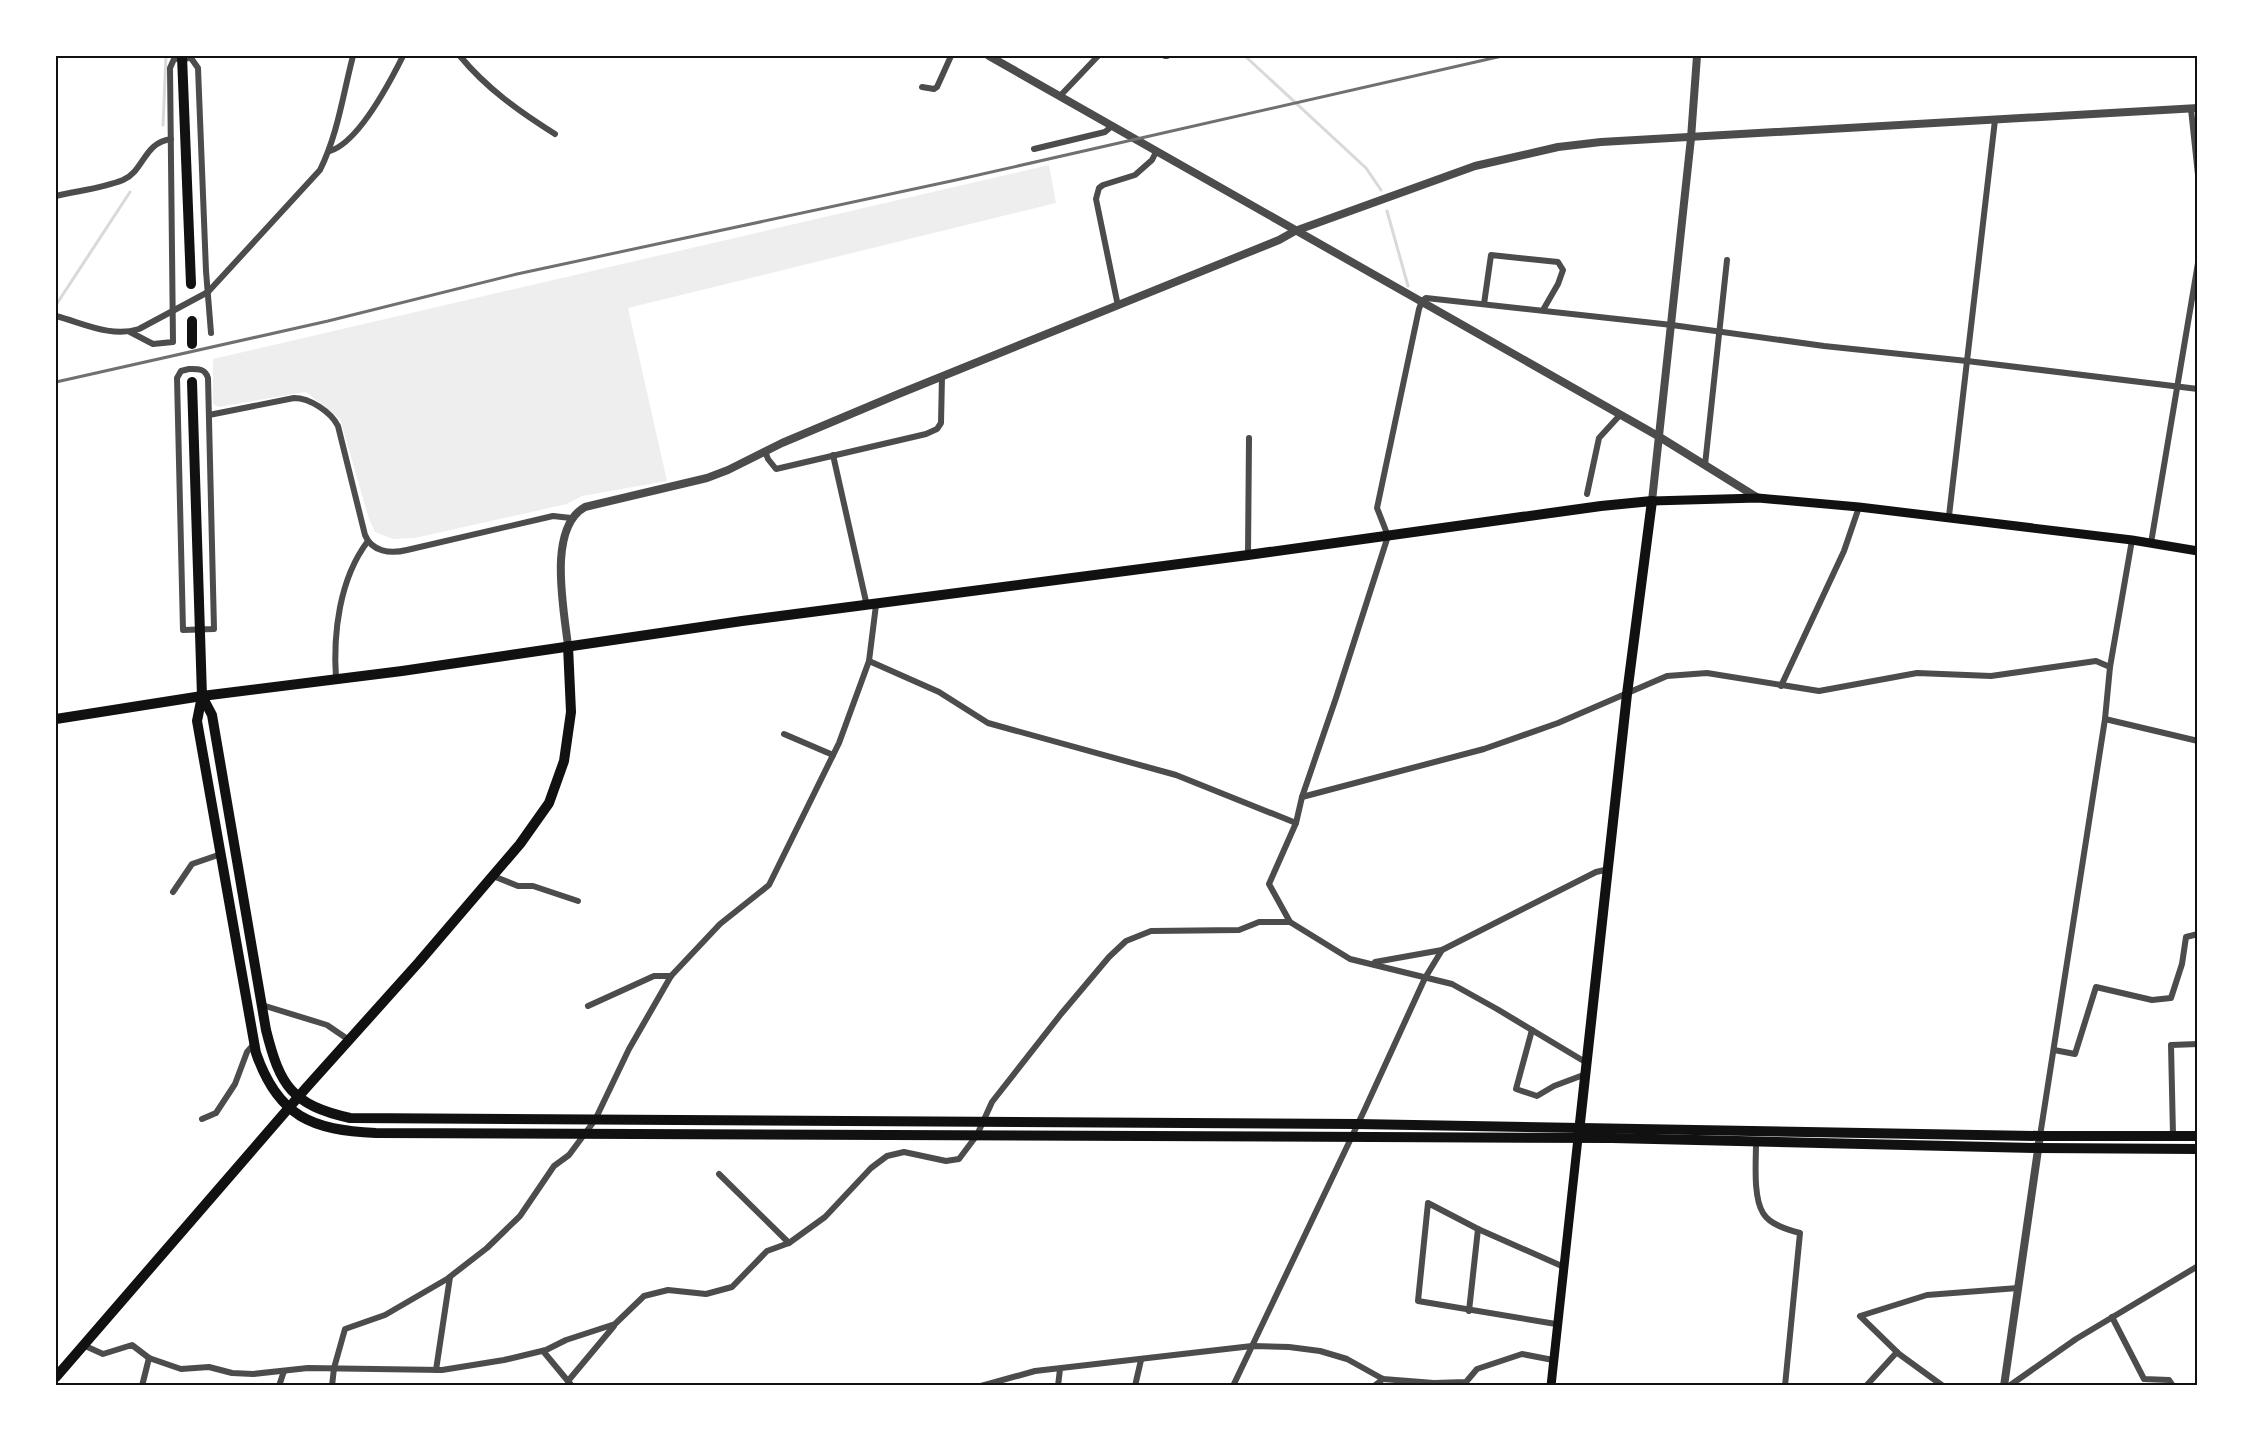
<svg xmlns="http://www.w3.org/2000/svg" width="2253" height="1441" viewBox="0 0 2253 1441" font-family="Figtree,sans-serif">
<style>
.green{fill:#eee}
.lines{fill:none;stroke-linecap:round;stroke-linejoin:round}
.stream{stroke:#d9d9d9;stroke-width:3}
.minor{stroke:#4c4c4c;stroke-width:6}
.tertiary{stroke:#4c4c4c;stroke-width:8}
.secondary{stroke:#111;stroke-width:9}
.primary{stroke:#111;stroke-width:10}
.trunk{stroke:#111;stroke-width:10}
.rail{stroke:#707070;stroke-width:3}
.neatline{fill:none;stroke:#111;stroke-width:2}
</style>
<rect width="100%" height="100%" fill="#fff"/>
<polygon class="green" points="1049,165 1056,203 628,308 667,481 582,496 567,504 415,538 393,539 375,532 369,519 340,419 306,392 218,407 213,404 213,359"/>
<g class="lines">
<g class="stream">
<polyline points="1245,56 1366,168 1381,190"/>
<polyline points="163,125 166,56"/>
<polyline points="1387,211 1408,286"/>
<polyline points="56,305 130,192"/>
</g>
<g class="minor">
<path d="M460,56c26,32 60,56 95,78"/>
<polyline points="1165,56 1167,56"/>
<polyline points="922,87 934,89 937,87 951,56"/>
<polyline points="1060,96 1098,56"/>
<polyline points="2191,109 2198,175"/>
<polyline points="1034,149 1105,132 1112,126"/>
<path d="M330,151c29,-9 60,-69 73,-95"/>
<path d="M56,196c21,-5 47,-8 67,-16 22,-10 20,-37 48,-41"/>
<polyline points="1484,304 1491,255 1558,262 1563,270 1558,284 1543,310"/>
<polyline points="1118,306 1096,199 1099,188 1103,185 1135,175 1152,160 1156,152"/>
<path d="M56,316c27,7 55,22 83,13l69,-37 112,-122c18,-36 23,-76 33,-114"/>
<polyline points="130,332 153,344 173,342 170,68 174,59 191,58 198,68 206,271 211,333"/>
<path d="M189,369c8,0 16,-1 19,9l6,251 -31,1 -6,-252 4,-7z"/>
<path d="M209,415l85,-17c16,0 37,14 44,28l27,109c7,17 25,19 42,15l146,-34 18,2"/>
<polyline points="765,451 768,459 776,469 926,434 937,429 941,423 942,376"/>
<polyline points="833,455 867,606"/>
<polyline points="1705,465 1727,260"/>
<polyline points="1587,494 1599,438 1620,415"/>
<polyline points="1949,516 1995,120"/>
<polyline points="2151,543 2198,263"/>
<polyline points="1248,555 1249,438"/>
<polyline points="869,661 939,692 988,723 1176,775 1296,823"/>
<path d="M336,679c-3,-45 3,-100 32,-138"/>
<polyline points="1781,686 1844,551 1859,507"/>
<polyline points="2105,719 2198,741"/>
<polyline points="784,734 833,755"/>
<polyline points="1302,797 1484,749 1558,723 1667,676 1707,673 1819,691 1917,673 1991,676 2096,661 2110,667"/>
<polyline points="493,876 518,886 533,886 578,901"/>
<polyline points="173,892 192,864 221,854"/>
<polyline points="1290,922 1269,884 1296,823 1302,797 1336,698 1388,536 1377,508 1419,309 1422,301 1426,298 1672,325 1824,346 1967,361 2198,389"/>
<polyline points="1375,962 1442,950 1596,872 1609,869"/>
<polyline points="262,1005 327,1025 349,1040"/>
<polyline points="588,1006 654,976 671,976"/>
<polyline points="1532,1030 1516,1089 1537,1096 1554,1086 1586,1074"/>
<polyline points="2054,1050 2075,1054 2096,987 2152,1000 2171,998 2182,964 2186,937 2198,934"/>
<polyline points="202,1119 216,1113 235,1084 247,1052 254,1044"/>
<polyline points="2173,1135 2171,1045 2198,1044"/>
<polyline points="2040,1136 2105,719 2110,667 2132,540"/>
<path d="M1756,1143c0,19 -3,54 7,70 7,12 25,17 37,20l-15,153"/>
<polyline points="719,1174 789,1243"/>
<polyline points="1469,1311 1478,1229"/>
<polyline points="2112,1317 2144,1379 2169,1380 2173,1386"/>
<polyline points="1556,1324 1418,1301 1428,1203 1478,1229 1564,1267"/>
<polyline points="83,1345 103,1354 132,1345 149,1358 181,1369 209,1367 232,1373 253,1374 308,1368 442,1370 504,1360 546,1350 566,1340 615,1324 644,1296 668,1290 706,1294 732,1287 767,1251 789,1243 825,1217 871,1168 887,1156 904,1152 946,1161 959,1159 977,1135 992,1102 1061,1014 1109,957 1126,941 1151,931 1239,930 1259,922 1290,922 1350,959 1452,984 1497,1009 1587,1063"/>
<polyline points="543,1351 572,1386"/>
<polyline points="436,1370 450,1277"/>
<polyline points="568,1381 614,1326"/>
<polyline points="142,1386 149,1358"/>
<polyline points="279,1386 284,1371"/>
<polyline points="332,1386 334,1368 345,1329 385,1315 447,1279 487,1248 520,1216 554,1166 569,1155 595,1120 629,1049 671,976 720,924 769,885 839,743 869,661 876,605"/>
<polyline points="981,1386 1035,1371 1252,1346 1289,1347 1320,1351 1347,1359 1383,1379 1434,1383 1466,1382 1477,1369 1522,1354 1553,1360"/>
<polyline points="1058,1386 1060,1369"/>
<polyline points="1135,1386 1141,1360"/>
<polyline points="1233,1386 1364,1111 1425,978 1442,950"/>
<polyline points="1374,1386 1383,1379"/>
<polyline points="1866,1386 1897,1352"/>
<polyline points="1943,1386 1899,1354 1860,1316 1927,1295 2018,1288"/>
<polyline points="2009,1386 2076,1339 2198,1266"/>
</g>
<g class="tertiary">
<polyline points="989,56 1658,436 1758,498"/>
<polyline points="1652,501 1691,138 1697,56"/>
<path d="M568,646c-4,-37 -21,-118 17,-139l122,-29 21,-8 54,-27 114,-48 383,-155 16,-9 180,-65 83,-19 43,-5 597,-34"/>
<polyline points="2004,1386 2040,1136"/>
</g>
<g class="secondary">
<polyline points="1652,501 1758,498 1859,507 2132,540 2198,551"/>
<polyline points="1551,1386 1578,1138"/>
</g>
<g class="primary">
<polyline points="182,56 191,284"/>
<polyline points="192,321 192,344"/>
<polyline points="192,382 202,696 402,671 742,621 1248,555 1601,506 1652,501"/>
<polyline points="56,1377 306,1088 419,962 520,844 549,803 564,761 571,712 568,646"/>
</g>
<g class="trunk">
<path d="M202,696l-5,25 59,332c22,64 56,77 120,80l1236,5 426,10 160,1"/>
<path d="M202,696l10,19 54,315c14,56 26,75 84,88l1007,6 683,12h158"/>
<polyline points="56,719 202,696"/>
<polyline points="1579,1132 1627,694 1652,501"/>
</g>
<polyline class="rail" points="56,382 328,321 517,274 956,180 1502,56"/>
</g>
<rect width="2253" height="1441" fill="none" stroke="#ffffff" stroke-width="114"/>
<rect x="57" y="57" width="2139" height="1327" class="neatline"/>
</svg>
